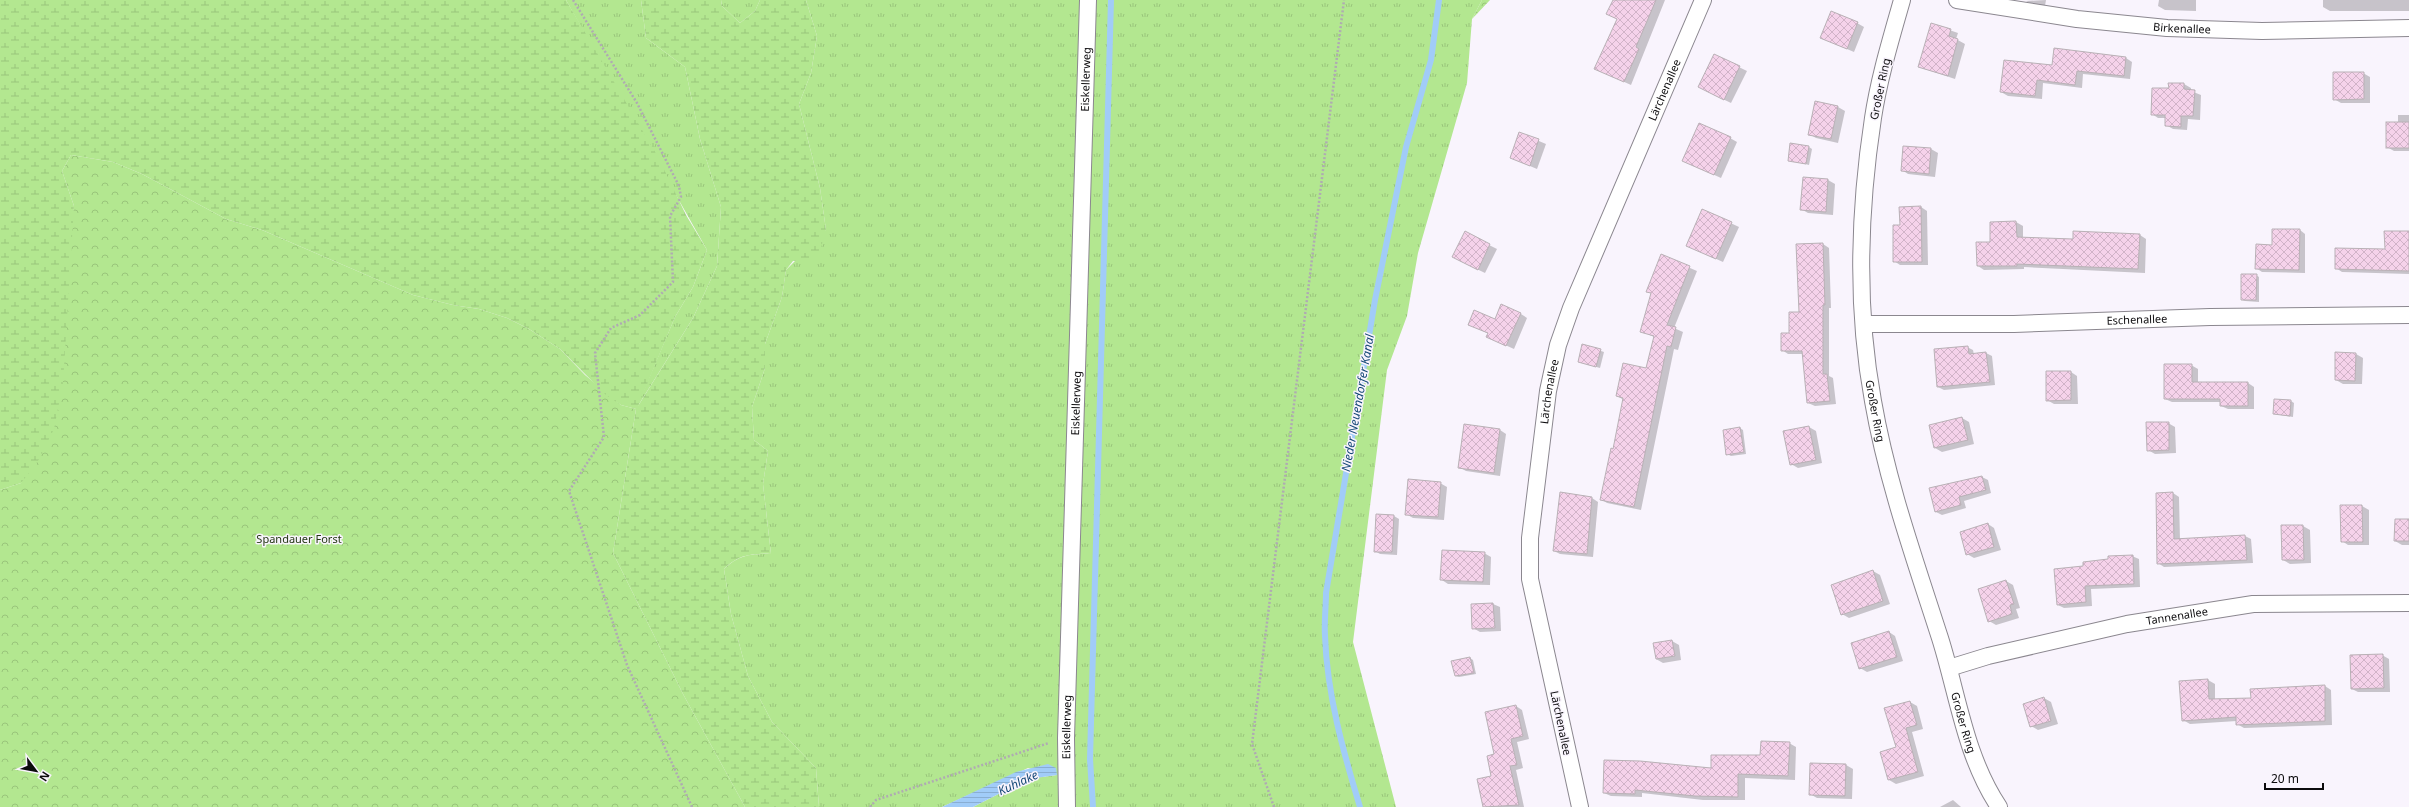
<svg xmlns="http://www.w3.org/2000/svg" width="2409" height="807" viewBox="0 0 2409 807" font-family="'Noto Sans',sans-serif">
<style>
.grass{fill:url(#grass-tufts)}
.forest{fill:url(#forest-crowns)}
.wetland{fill:url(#wetland-marsh)}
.water{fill:url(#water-rules)}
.shadow{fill:#0003}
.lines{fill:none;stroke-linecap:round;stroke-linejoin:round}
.stream{stroke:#a1ccf8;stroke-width:6}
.building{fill:url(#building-cross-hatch);stroke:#b9b1b6}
.minor-casing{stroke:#8b878f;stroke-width:18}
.path{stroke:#afabb2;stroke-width:2.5;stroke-dasharray:2 2;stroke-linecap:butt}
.minor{stroke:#fff;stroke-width:16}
.labels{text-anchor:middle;stroke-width:3;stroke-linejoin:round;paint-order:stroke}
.street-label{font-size:11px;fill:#0c0b0d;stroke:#f9f4fd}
.park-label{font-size:11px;fill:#233713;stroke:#f9f4fd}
.water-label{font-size:12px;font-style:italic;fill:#144876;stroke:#f9f4fd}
</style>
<defs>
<pattern id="grass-tufts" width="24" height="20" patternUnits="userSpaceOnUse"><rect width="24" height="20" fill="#b3e790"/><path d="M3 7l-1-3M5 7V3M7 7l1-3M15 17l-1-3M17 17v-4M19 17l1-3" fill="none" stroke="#99c57b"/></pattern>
<pattern id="forest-crowns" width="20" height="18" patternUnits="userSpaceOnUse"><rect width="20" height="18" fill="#b3e790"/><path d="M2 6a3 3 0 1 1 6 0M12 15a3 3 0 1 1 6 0" fill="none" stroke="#99c57b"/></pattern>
<pattern id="wetland-marsh" width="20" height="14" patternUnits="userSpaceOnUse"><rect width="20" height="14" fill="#b3e790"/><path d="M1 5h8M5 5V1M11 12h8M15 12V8" fill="none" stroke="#99c57b"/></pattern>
<pattern id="water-rules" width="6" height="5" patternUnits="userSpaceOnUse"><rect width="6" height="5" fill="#a1ccf8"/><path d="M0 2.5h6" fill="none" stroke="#89aed3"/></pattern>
<pattern id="building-cross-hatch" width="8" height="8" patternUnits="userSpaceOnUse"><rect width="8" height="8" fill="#f5d2ea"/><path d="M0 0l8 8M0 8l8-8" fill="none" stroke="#d1b3c8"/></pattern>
</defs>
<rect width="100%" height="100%" fill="#f9f4fd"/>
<g class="grass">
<polygon points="566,0 641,0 646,38 685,67 700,139 721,207 717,266 693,318 636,409 675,317 693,287 707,250"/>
<polygon points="721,0 760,0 755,11 740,23 722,6"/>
<path d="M806,0h676l-10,19 -5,64 -49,170 -11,63 -20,54 -34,272 43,165h-423l55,-28 29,-4 -29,-7 -86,39h-123l-3,-39 -44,-46 -24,-46 -17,-62 -7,-45c16,-15 27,-15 47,-15l-8,-70 5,-33 -14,-11 -2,-33 13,-39v-24l17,-47 4,-27 40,-40 -6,-42 -21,-84 12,-31 6,-37z"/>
</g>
<g class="forest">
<polygon points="1482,0 1490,0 1472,19"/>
<polygon points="71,155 113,162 142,174 226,219 262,230 413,295 453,305 479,309 507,318 529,329 560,349 585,375 621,405 636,409 613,553 683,694 745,807 0,807 0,490 21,483 74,206 62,171"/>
</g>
<path class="wetland" d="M0,0h566l92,157 28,58 21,35 -14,37 -18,30 -37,89 55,-88 24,-52 4,-59 -21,-68 -15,-72 -39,-29 -5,-38h80l1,6 18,17 15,-12 5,-11h46l11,36 -6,37 -12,31 21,84 6,42 -5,17 -7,12 -21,2 -7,9 -4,27 -17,47v24l-13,39 2,33 14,11 -5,33 8,70c-19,-1 -33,1 -47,15l7,45 17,62 24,46 44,46 3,39h-74l-62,-113 -70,-141 23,-144 -15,-4 -15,-10 -46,-46 -31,-20 -22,-11 -28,-9 -26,-4 -40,-10 -151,-65 -36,-11 -84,-45 -29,-12 -42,-7 -9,16 12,35 -11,177 -9,46 -16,32 -17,22 -21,7z"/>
<polygon class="water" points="1048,764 1056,768 1057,775 1028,779 973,807 942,807 1016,772"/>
<g class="shadow">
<polygon points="1614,0 1665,0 1631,85 1602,72 1618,19"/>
<polygon points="2046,0 2045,6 2032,4 2026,1"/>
<polygon points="2159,0 2196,0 2196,11 2165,10 2158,6"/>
<polygon points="2323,0 2409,0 2409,11 2330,11 2323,7"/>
<polygon points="1857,23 1864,27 1854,52 1828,41"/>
<polygon points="1932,24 1958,33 1956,39 1965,44 1955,79 1919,67"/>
<polygon points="1714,55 1747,71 1731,103 1706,91"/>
<polygon points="2126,58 2132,62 2130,79 2083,74 2082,88 2043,83 2042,99 2008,96 2001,92 2053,66"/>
<polygon points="2363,73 2370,77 2370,103 2341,103 2334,99"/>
<polygon points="2184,84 2191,88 2191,91 2201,95 2200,120 2188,119 2187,130 2173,129 2166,125 2166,118 2158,118 2152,114 2170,89"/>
<polygon points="1816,102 1838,107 1845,111 1838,143 1816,138 1809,134"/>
<polygon points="2398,115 2409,115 2409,151 2394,151 2387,147 2398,123"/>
<polygon points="1520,133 1546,144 1537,169 1511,158"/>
<polygon points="1730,138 1737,142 1721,178 1690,164"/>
<polygon points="1809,147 1812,149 1809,165 1789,160"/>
<polygon points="1931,149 1938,153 1935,177 1908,174 1902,170"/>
<polygon points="1804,178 1828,180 1835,184 1833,215 1808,213 1801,209"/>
<polygon points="1921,207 1927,211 1928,265 1900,265 1894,261 1901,226"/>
<polygon points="1703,210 1739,227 1723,262 1694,249"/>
<polygon points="2016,222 2023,226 2023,238 2074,240 2140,235 2146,239 2145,273 2024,267 2024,269 1984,270 1978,266 1991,243 1991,223"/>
<polygon points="2300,230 2305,234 2305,273 2262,272 2256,268"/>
<polygon points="2409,232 2409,274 2342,272 2336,268 2386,250"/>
<polygon points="1465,233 1497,249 1485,273 1460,261"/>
<polygon points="1823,244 1829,248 1831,308 1829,308 1829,376 1833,378 1836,404 1815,406 1808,403 1803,354 1788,354 1782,350 1800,312"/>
<polygon points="1662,256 1697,271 1674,328 1683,332 1678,350 1674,349 1641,510 1607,503 1601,499 1614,450 1624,400 1617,396 1646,369 1654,337 1641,331 1652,294 1648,291"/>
<polygon points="2256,275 2259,277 2259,302 2245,301 2242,300"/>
<polygon points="1521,314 1527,318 1514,349 1494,340 1489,334 1476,328"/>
<polygon points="1583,345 1604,352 1600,368 1579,362"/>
<polygon points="1967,347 1973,350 1974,355 1986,353 1992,356 1995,385 1944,390 1938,387"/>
<polygon points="2356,354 2363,358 2362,384 2343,384 2336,380"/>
<polygon points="2191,365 2198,369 2198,383 2248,383 2254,387 2254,409 2228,409 2221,406 2221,402 2172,402 2165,399"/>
<polygon points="2071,372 2077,376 2078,404 2054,404 2047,400"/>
<polygon points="2291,401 2294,403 2293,417 2274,414"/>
<polygon points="1962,418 1969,422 1974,444 1942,452 1935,448"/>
<polygon points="2168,423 2175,427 2176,453 2155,454 2148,450"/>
<polygon points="1809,427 1816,431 1822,463 1798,468 1791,464"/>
<polygon points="1740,428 1743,430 1746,454 1731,456 1727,454"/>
<polygon points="1500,430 1506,434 1500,476 1466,471 1459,467"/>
<polygon points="1982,477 1988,480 1991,493 1964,501 1966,508 1942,515 1936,512 1930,489"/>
<polygon points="1440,483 1447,487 1444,520 1413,518 1406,514"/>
<polygon points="1561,493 1592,498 1598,502 1593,557 1560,554 1554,551"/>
<polygon points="2173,493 2179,497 2180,540 2245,536 2251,539 2253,563 2164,567 2158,563"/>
<polygon points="2341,506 2362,506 2369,510 2369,545 2348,545 2342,541"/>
<polygon points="1394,516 1399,519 1397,555 1380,554 1375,551"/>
<polygon points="2409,520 2409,545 2402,545 2395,541"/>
<polygon points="1988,524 1994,528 2001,550 1974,558 1967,554"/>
<polygon points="2303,526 2310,530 2311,563 2290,564 2283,560"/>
<polygon points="1484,553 1491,557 1490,585 1448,584 1442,580"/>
<polygon points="2132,556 2139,559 2140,587 2091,589 2092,606 2064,608 2058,605 2084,567"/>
<polygon points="1873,571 1880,575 1890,604 1849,618 1842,614"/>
<polygon points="2006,581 2013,585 2020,608 2016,609 2019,618 1996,625 1989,621"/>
<polygon points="1493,604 1500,607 1501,631 1480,632 1473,628 1472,605"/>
<polygon points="1889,632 1895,636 1903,661 1867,672 1860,668"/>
<polygon points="1672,641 1679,645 1681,660 1663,663 1656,659 1654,644"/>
<polygon points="2382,655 2389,659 2390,692 2358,692 2352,689"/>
<polygon points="1470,658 1473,660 1476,674 1459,677 1455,676"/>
<polygon points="2208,680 2215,684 2215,700 2252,699 2325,686 2331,690 2332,725 2244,728 2237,724 2237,721 2190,724 2183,720"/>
<polygon points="2044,698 2051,702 2058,724 2038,730 2031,726"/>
<polygon points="1910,702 1917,706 1923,729 1912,732 1924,776 1896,784 1889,780 1881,753 1897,748"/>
<polygon points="1516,706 1522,710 1529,739 1517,742 1523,768 1516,770 1524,807 1484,807 1478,780 1492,777 1495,755"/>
<polygon points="1789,743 1796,747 1795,780 1745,778 1745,800 1703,800 1642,793 1642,797 1611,796 1604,793 1761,756"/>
<polygon points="1846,765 1853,769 1852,799 1817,798 1810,794"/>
<polygon points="1953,800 1961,807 1940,807"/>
</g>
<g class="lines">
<g class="stream">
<polyline points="1093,807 1090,759 1111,0"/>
<path d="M1360,807c-17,-56 -33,-113 -35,-171 -1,-15 1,-29 1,-43l49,-293 31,-153 25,-87 8,-60"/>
</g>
</g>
<g class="building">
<polygon points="1613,0 1656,0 1636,47 1639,49 1624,82 1594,69 1617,19 1606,14"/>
<polygon points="1831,11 1858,22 1847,49 1820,38"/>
<polygon points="1931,23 1951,29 1949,36 1958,39 1948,76 1918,67"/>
<polygon points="2054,48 2126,57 2124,76 2077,71 2075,85 2037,80 2035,96 2000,92 2004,60 2052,65"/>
<polygon points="1714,54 1740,66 1724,100 1698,87"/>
<polygon points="2333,72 2364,72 2364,99 2333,100"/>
<polygon points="2168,83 2184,83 2184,89 2195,90 2193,116 2181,116 2181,127 2165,126 2165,115 2151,115 2152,88 2169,88"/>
<polygon points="1815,101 1838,106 1831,139 1808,135"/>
<rect x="2386" y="122" width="23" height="26"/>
<polygon points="1699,123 1731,137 1714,175 1682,161"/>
<polygon points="1519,132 1539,139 1530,166 1510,158"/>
<polygon points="1790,143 1809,146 1806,164 1788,161"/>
<polygon points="1903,146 1931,148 1929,174 1901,171"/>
<polygon points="1803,177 1828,179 1826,212 1800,210"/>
<polygon points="1921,206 1922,262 1893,262 1893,225 1900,225 1899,207"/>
<polygon points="1702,209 1732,222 1716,259 1686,246"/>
<polygon points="2016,221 2017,237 2073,239 2073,231 2140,234 2138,269 2017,264 2017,266 1977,266 1976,242 1990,242 1990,222"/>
<polygon points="2272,229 2300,229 2299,270 2255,269 2256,244 2272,245"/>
<polygon points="1465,231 1490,244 1478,270 1452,257"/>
<polygon points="2384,231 2409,231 2409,271 2335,269 2335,248 2385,249"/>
<polygon points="1823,243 1825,305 1823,305 1823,374 1827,374 1830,401 1807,403 1802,351 1781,351 1781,333 1789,333 1789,312 1799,312 1796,244"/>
<polygon points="1661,254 1690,266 1667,325 1676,327 1671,347 1667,346 1634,507 1600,500 1611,448 1613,449 1623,398 1616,396 1623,363 1646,368 1654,336 1640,332 1651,293 1646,292"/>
<polygon points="2241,274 2257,274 2256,300 2241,300"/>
<polygon points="1501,304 1521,313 1506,346 1486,337 1488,333 1468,325 1474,310 1495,319"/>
<polygon points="1582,344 1601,349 1596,367 1578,362"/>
<polygon points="1968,346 1969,354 1986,352 1990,382 1937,387 1934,349"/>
<polygon points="2335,352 2356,353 2355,381 2335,380"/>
<polygon points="2164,364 2192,364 2192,382 2248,382 2248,406 2220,406 2220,399 2164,399"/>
<polygon points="2046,371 2071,371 2071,400 2046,401"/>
<polygon points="2274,399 2291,400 2290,416 2273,414"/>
<polygon points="1962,417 1968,440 1934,448 1929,425"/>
<polygon points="2146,422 2169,422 2169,450 2147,451"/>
<polygon points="1464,424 1500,429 1494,473 1458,468"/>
<polygon points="1809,426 1816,460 1790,465 1783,431"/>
<polygon points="1740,427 1744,452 1726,455 1723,430"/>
<polygon points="1982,476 1986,490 1959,497 1961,505 1935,512 1929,488"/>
<polygon points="1408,479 1441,482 1438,517 1405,515"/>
<polygon points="1560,492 1592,497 1587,554 1553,551"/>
<polygon points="2173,492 2174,539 2245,535 2247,560 2157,564 2156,493"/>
<polygon points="2340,505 2362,505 2363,542 2341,542"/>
<polygon points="1376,514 1394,515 1392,552 1374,552"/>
<polygon points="2395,519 2409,519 2409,541 2394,541"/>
<polygon points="1988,523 1994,547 1966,555 1960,532"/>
<polygon points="2281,525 2303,525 2304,560 2282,560"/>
<polygon points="1442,550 1485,552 1483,582 1440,580"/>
<polygon points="2133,555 2134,584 2085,586 2086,602 2057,605 2054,569 2083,566 2083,562 2108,559 2108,556"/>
<polygon points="1873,570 1883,601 1841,615 1831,585"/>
<polygon points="2006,580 2014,604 2010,605 2012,614 1988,622 1978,589"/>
<polygon points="1493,603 1495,628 1472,629 1471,604"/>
<polygon points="1889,631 1897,657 1859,669 1851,643"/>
<polygon points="1672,640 1675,656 1656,659 1653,643"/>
<polygon points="2383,654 2384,688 2351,689 2350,655"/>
<polygon points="1470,657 1474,673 1455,676 1451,661"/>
<polygon points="2208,679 2209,699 2251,698 2250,689 2325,685 2325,721 2236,725 2236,717 2182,721 2179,681"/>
<polygon points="2044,697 2051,721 2030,727 2023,704"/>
<polygon points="1910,701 1917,725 1906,728 1918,772 1888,780 1880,752 1896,747 1884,708"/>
<polygon points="1516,705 1523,736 1511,739 1517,765 1510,766 1519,805 1483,807 1477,779 1491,776 1487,756 1494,754 1485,712"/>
<polygon points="1761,741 1790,742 1788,776 1738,774 1738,797 1695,796 1635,790 1635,794 1603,793 1604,760 1640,761 1711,768 1711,755 1760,755"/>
<polygon points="1810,763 1846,764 1845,796 1809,795"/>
</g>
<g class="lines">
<defs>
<g id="minor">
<path id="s1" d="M1902,0c-11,39 -23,78 -29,118 -14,92 -17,191 0,283 14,81 42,159 67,237 18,57 25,118 59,169"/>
<path id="s2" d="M1957,0l120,19 90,9 95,3 147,-3"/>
<path id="s3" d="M1864,324h150l196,-7 199,-2"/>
<path id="s4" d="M1949,668l39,-12 139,-32 126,-20 156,-1"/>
<path id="s5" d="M1067,807l-1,-69 22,-738"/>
<path id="s6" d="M1580,807l-50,-228v-41l18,-147 10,-46 13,-37 132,-308"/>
</g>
</defs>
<use href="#minor" class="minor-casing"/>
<g class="path">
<polyline points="573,0 637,103 679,186 681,197 670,216 673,282 640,315 611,328 595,353 604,437 569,491 627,665 692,807"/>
<polyline points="870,807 876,800 1049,743"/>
<polyline points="1274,807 1252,744 1344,0"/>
</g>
<use href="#minor" class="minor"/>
</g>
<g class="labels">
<g class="street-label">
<text dy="4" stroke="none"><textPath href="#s2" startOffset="227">Birkenallee</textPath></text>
<text dy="4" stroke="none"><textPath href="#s5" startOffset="728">Eiskellerweg</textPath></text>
<text transform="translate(1880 89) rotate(-78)" y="4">Großer Ring</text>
<text dy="4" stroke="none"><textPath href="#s6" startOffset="746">Lärchenallee</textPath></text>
<text dy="4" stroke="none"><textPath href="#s3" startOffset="273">Eschenallee</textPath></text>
<text dy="4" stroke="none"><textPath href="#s6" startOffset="422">Lärchenallee</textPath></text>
<text dy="4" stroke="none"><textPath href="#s5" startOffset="404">Eiskellerweg</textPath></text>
<text dy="4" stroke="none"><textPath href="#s1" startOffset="416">Großer Ring</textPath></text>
<text dy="4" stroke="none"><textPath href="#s4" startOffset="234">Tannenallee</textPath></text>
<text dy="4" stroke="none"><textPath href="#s1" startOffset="740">Großer Ring</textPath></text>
<text transform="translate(1561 723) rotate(78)" y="4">Lärchenallee</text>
<text dy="4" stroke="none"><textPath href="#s5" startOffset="80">Eiskellerweg</textPath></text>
</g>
<g class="park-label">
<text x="299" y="543">Spandauer Forst</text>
</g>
<g class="water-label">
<text transform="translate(1358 403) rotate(-80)" y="4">Nieder Neuendorfer Kanal</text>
<text transform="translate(1018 783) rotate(-25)" y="4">Kuhlake</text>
</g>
</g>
<g transform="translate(36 771) rotate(122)" stroke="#f9f4fd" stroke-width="3" paint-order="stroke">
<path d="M0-3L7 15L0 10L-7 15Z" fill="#0c0b0d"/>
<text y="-6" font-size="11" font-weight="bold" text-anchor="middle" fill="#0c0b0d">N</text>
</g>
<path d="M2265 783v6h58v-6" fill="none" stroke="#0c0b0d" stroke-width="2"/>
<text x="2271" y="783" font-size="12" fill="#0c0b0d" stroke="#f9f4fd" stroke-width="3" paint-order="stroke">20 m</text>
</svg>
